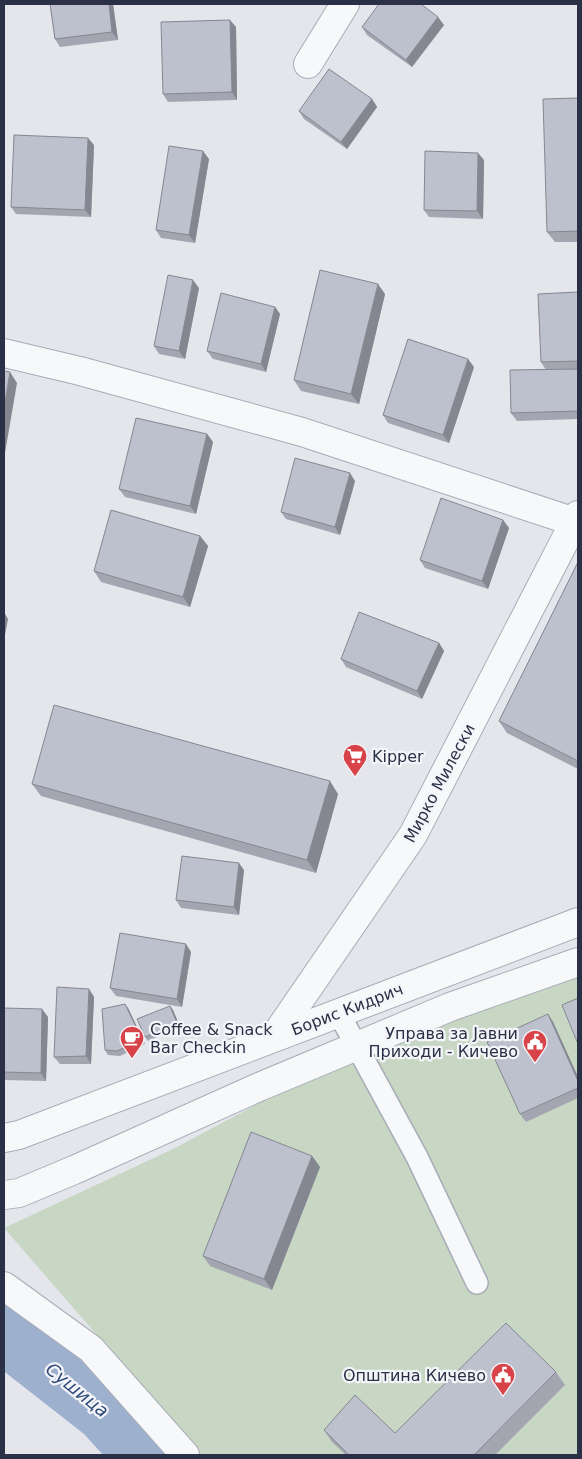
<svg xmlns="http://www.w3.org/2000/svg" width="582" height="1459" viewBox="0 0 582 1459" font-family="'DejaVu Sans',sans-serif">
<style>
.green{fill:#c7d7c4}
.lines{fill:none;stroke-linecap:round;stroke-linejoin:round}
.river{stroke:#9db0ce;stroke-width:62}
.lane-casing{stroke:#a8acb7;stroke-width:24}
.street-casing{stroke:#a8acb7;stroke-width:30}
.lane{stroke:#f7f8fa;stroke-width:21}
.street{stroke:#f7f8fa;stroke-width:28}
.wall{fill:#a3a6b0}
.shaded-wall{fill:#848790}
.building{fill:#bdc1cd;stroke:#848790}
.labels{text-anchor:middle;stroke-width:4.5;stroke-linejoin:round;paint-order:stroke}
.poi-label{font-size:16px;fill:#2a3146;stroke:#f4f5f9;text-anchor:start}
.street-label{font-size:16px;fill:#2a3146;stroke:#f4f5f9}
.water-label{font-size:18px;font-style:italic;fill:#314b7d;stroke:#f4f5f9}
</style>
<rect width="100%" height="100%" fill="#e4e6ec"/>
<polygon class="green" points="578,970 578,1455 201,1455 4,1228 175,1148 274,1095 400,1038"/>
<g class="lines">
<polyline class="river" points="4,1332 105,1411 145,1455"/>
<defs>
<polyline id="lane" points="338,1012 417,1157 477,1283"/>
<g id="street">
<polyline points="308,64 345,4"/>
<polyline points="4,353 80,371 302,432 575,522"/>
<polyline points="275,1036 413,835 578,515"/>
<polyline points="4,1138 19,1135 578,922"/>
<polyline points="4,1195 19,1193 74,1170 259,1087 450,1007 578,962"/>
<polyline points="4,1286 91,1349 185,1455"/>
</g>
</defs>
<use href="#lane" class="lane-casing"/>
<use href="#street" class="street-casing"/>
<use href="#lane" class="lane"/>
<use href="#street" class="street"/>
</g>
<g class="wall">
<polygon points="50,4 113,4 118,40 60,47 55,39"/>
<polygon points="444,25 412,67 367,35 362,27"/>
<polygon points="236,27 237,100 168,102 163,94"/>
<polygon points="578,98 578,242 555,242 547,232"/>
<polygon points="372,99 377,107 347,149 304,119 299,111"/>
<polygon points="94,145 91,217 16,214 11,207"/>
<polygon points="209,159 195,243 161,238 156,230"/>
<polygon points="484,160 483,219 429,217 424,210"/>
<polygon points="199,288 185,359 159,354 154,346"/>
<polygon points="578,292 578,419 517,421 511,413 546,370 541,362"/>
<polygon points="385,294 359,404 301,391 294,380"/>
<polygon points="275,307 280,314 266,372 213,359 207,351"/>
<polygon points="474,367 449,443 388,423 383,415"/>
<polygon points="207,434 213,442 196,514 125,497 119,489"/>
<polygon points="355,481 340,535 286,519 281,512"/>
<polygon points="503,520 509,528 488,589 425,568 420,560"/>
<polygon points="200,536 208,546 190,607 101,582 94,571"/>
<polygon points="578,562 578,769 507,733 499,721"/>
<polygon points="439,643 444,651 422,699 346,667 341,659"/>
<polygon points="32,784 338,794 316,873 41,796"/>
<polygon points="244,870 239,915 181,908 176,900"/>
<polygon points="191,952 182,1007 116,996 110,988"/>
<polygon points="89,989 94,997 91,1064 60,1064 54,1057"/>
<polygon points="170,1006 173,1010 180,1027 148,1041 145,1037"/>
<polygon points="4,1008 48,1017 46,1081 4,1080"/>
<polygon points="128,1008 145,1044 120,1056 108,1055 105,1050"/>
<polygon points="548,1014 553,1022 578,1077 578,1098 526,1122 520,1114"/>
<polygon points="312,1156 320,1167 272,1290 210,1266 203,1256"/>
<polygon points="556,1372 565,1385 495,1455 346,1455 332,1442 324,1430 395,1433"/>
</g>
<g class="shaded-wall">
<polygon points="109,4 113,4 118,40 112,32"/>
<polygon points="438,17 444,25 412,67 406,60"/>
<polygon points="230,20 236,27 237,100 232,92"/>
<polygon points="372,99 377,107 347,149 341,142"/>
<polygon points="88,138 94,145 91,217 85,210"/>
<polygon points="203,151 209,159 195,243 189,235"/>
<polygon points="478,153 484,160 483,219 477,211"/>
<polygon points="193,280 199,288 185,359 179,351"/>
<polygon points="378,284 385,294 359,404 351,394"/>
<polygon points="275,307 280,314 266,372 261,364"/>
<polygon points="468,359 474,367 449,443 443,435"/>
<polygon points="10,372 17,383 5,453 4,452 4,408"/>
<polygon points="207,434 213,442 196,514 190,506"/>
<polygon points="350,473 355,481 340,535 335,527"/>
<polygon points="503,520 509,528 488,589 482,581"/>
<polygon points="200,536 208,546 190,607 183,597"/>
<polygon points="4,612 8,619 4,640"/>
<polygon points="439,643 444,651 422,699 417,691"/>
<polygon points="330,781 338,794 316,873 307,860"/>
<polygon points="239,863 244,870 239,915 234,907"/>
<polygon points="186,944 191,952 182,1007 177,999"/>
<polygon points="89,989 94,997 91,1064 86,1056"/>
<polygon points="125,1004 128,1008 145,1044 142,1039"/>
<polygon points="170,1006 173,1010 180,1027 177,1023"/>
<polygon points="42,1009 48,1017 46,1081 41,1073"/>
<polygon points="548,1014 553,1022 578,1077 578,1081"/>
<polygon points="312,1156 320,1167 272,1290 264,1279"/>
</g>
<g class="building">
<polygon points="50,4 109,4 112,32 55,39"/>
<polygon points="379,4 421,4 438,17 406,60 362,27"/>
<polygon points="230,20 232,92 163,94 161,22"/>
<polygon points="329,69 372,99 341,142 299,111"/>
<polygon points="578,98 578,231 547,232 543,99"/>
<polygon points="14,135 88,138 85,210 11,207"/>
<polygon points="169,146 203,151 189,235 156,230"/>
<polygon points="425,151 478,153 477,211 424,210"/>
<polygon points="320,270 378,284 351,394 294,380"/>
<polygon points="168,275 193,280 179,351 154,346"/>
<polygon points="578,292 578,361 541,362 538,294"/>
<polygon points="221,293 275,307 261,364 207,351"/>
<polygon points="408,339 468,359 443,435 383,415"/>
<polygon points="578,369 578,411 511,413 510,370"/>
<polygon points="4,371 10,372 4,408"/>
<polygon points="136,418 207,434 190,506 119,489"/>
<polygon points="295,458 350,473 335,527 281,512"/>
<polygon points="441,498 503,520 482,581 420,560"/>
<polygon points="111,510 200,536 183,597 94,571"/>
<polygon points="578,562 578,761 499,721"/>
<polygon points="359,612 439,643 417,691 341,659"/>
<polygon points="54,705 330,781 307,860 32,784"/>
<polygon points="182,856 239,863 234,907 176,900"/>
<polygon points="120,933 186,944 177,999 110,988"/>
<polygon points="57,987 89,989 86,1056 54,1057"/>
<polygon points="578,998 578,1044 562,1005"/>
<polygon points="125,1004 142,1039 117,1051 105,1050 102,1009"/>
<polygon points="170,1006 177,1023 145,1037 137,1019"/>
<polygon points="4,1008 42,1009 41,1073 4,1072"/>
<polygon points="548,1014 578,1081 578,1088 520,1114 487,1042"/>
<polygon points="251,1132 312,1156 264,1279 203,1256"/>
<polygon points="506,1323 556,1372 474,1455 349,1455 324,1430 355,1395 395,1433"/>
</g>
<defs>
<symbol id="supermarket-pin" viewBox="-11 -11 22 30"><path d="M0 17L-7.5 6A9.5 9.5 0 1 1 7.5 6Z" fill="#d84249" stroke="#f4f5f9"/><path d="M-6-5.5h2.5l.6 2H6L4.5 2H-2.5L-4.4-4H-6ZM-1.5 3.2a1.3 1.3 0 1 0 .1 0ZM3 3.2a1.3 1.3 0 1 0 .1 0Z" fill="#fff"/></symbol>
<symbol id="cafe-pin" viewBox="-11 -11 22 30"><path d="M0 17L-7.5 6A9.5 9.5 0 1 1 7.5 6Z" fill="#d84249" stroke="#f4f5f9"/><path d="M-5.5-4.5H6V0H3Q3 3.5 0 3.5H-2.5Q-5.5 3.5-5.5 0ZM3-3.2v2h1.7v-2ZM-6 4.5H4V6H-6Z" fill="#fff"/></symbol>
<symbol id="civic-pin" viewBox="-11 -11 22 30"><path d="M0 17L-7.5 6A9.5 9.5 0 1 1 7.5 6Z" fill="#d84249" stroke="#f4f5f9"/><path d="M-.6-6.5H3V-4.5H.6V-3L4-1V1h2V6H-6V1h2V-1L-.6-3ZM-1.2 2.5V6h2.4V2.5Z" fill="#fff"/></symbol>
</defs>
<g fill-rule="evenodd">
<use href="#supermarket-pin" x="341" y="742" width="28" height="38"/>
<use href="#cafe-pin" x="118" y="1024" width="28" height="38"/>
<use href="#civic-pin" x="521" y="1028" width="28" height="38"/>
<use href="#civic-pin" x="489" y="1361" width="28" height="38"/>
</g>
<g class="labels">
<g class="poi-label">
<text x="372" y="762">Kipper</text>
<text x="150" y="1035">Coffee &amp; Snack<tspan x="150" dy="18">Bar Checkin</tspan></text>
<text x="518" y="1039" text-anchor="end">Управа за Јавни<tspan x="518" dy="18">Приходи - Кичево</tspan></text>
<text x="486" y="1381" text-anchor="end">Општина Кичево</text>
</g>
<g class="street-label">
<text transform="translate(439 783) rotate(-62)" y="6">Мирко Милески</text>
<text transform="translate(347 1009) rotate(-21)" y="6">Борис Кидрич</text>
</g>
<g class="water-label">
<text transform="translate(77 1390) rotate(39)" y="6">Сушица</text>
</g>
</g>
<rect width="582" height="1459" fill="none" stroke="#2a3146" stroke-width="10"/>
</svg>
